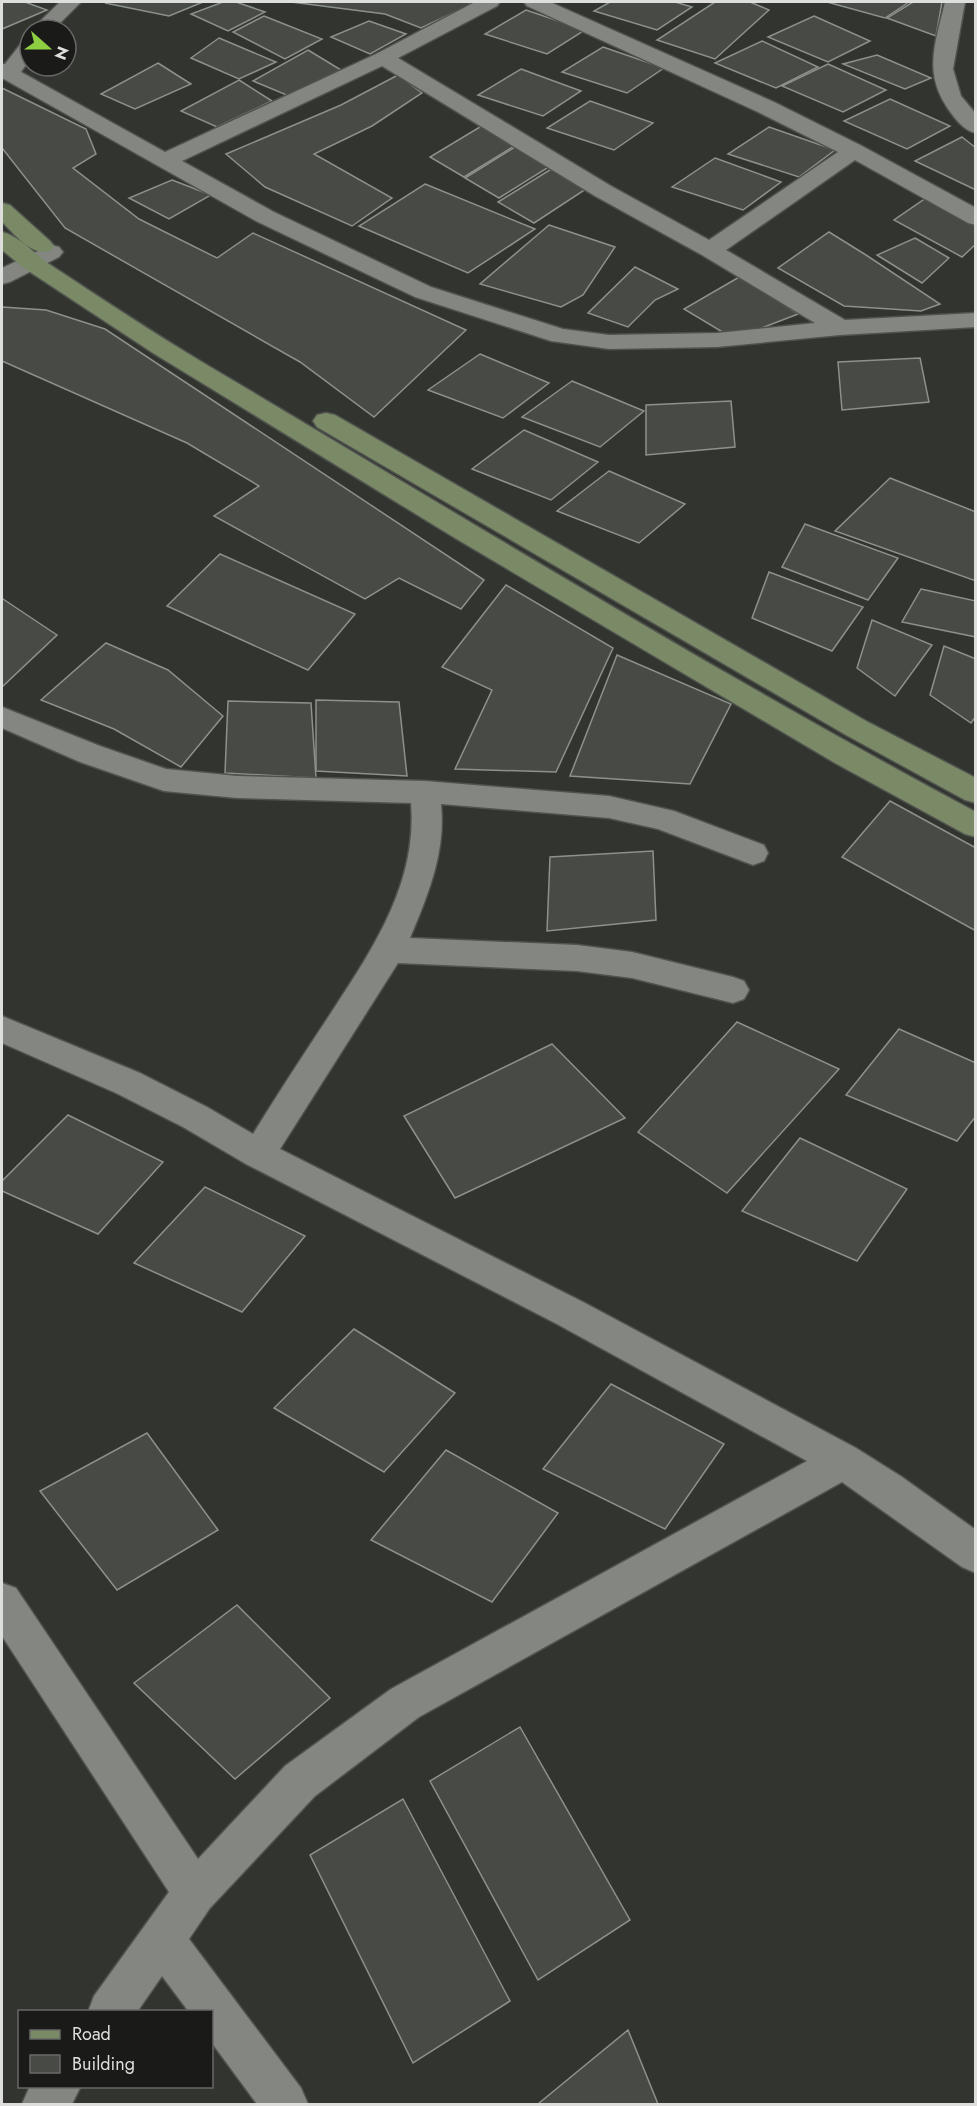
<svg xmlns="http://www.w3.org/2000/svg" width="977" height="2106" viewBox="0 0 977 2106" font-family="Jost,sans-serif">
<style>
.building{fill:#474a45;stroke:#8d918b;stroke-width:1.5}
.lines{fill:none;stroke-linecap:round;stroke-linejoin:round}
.minor-casing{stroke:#50524e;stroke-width:3}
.secondary-casing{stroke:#50524e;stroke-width:3}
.minor{fill:#848781;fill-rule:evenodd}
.secondary{fill:#7a8a67;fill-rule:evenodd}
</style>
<rect width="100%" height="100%" fill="#31342f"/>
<g class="building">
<polygon points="2,2 25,2 47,10 2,29"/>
<polygon points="110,2 203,2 169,16 105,3"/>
<polygon points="223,2 236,2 265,12 228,31 191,14"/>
<polygon points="291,2 469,2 470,5 421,28 385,14"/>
<polygon points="610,2 675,2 692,7 657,30 594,11"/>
<polygon points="715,2 750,2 769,10 715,59 657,40"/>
<polygon points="827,2 909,2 885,18"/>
<polygon points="913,2 942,2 936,36 887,18"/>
<polygon points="526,10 585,30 547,54 485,34"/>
<polygon points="264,16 322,39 285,59 233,32"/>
<polygon points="814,16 870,41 828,62 768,37"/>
<polygon points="369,21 406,34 370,54 331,37"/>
<polygon points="219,38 276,62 239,79 191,58"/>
<polygon points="762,41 818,67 776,88 715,63"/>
<polygon points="603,47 664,68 627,93 562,72"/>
<polygon points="308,50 341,70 289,96 253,81"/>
<polygon points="877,55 931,78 905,89 843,64"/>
<polygon points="158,63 191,84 135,109 101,94"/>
<polygon points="828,64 886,90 843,112 782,86"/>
<polygon points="521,69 581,91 543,116 478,95"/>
<polygon points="398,75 422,93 372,126 314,154 392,198 352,226 265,187 226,154 341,105"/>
<polygon points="239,80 272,101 217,127 181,111"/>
<polygon points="2,88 86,129 96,154 73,168 139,219 217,258 253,233 466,330 374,417 300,362 65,228 2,148"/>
<polygon points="890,99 950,126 907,149 844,121"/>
<polygon points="590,101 653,123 614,150 547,128"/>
<polygon points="485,124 516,145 464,177 430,157"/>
<polygon points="769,127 835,150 799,177 728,154"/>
<polygon points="962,137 976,148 976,190 915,161"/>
<polygon points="520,144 552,165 499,198 465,178"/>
<polygon points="715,158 781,182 743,210 672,187"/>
<polygon points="553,168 586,189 534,223 498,202"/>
<polygon points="172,180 211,195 169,219 129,198"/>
<polygon points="425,184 535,229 468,273 359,226"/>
<polygon points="929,196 976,225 976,244 962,257 894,220"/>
<polygon points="549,225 615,247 583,295 561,307 480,284"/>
<polygon points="829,232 866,255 940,304 921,311 844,306 778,268"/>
<polygon points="915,238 949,258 922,283 877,255"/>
<polygon points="635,267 678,289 655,300 628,327 588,313"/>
<polygon points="741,276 798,314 754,331 724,333 684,309"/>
<polygon points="2,307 46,310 105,329 484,580 461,609 399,578 365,599 214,516 259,486 187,443 2,361"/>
<polygon points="480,354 549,383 503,418 428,390"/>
<polygon points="920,358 929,402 842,410 838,362"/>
<polygon points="572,381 644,411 600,447 522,417"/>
<polygon points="731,401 735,447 646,455 646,405"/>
<polygon points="524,430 598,462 551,500 472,469"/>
<polygon points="609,471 685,504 639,543 557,511"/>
<polygon points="890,478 976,512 976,581 835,531"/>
<polygon points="805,524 898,558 868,600 782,567"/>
<polygon points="220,554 355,614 308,670 167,606"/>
<polygon points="769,572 863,607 832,651 752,618"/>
<polygon points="506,585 613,648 556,772 455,769 492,690 442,667"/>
<polygon points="921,589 976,601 976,637 902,622"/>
<polygon points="3,599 57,635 2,687 2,600"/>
<polygon points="872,620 932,645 895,696 857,668"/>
<polygon points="106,643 168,670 223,716 181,767 114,729 41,700"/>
<polygon points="944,646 976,659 976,716 971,723 930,695"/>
<polygon points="617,655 731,704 690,784 570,776"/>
<polygon points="316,700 399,702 407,776 316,771"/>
<polygon points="228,701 311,703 316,778 225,773"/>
<polygon points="890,801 976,848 976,931 842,857"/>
<polygon points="653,851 656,920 547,931 550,857"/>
<polygon points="737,1022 839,1069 727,1193 638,1132"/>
<polygon points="899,1029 976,1063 976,1116 957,1141 846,1095"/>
<polygon points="552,1044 625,1118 455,1198 404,1116"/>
<polygon points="68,1115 163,1162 98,1234 2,1191 2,1181"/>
<polygon points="800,1138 907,1189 857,1261 742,1211"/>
<polygon points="205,1187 305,1236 242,1312 134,1263"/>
<polygon points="354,1329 455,1393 384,1472 274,1408"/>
<polygon points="611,1384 724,1444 665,1529 543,1469"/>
<polygon points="147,1433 218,1530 117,1590 40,1491"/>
<polygon points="446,1450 558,1513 492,1602 371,1540"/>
<polygon points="237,1605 330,1698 235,1779 134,1683"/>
<polygon points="520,1727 630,1920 538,1980 430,1781"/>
<polygon points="403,1799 510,2001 413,2063 310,1855"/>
<polygon points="628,2030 658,2104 538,2104"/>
</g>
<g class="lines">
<defs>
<g id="minor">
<polygon points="60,2 81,2 53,30 31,30"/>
<path d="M475,2h25l-3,4 -99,52 213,128 98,54 129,-88 -80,-40 -231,-106 -3,-4h26l224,100 88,44 114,62v17l-8,-2 -113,-63 -129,90 119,70 131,-7v14l-136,8 -123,12 -108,2 -58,-8 -136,-44 -157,-75 -256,-144v-14h3l18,-23 7,-2v20l-9,13 144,80 211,-98zM382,66l213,130 107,59 113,68 -98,10 -108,2 -46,-6 -132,-42 -157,-75 -92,-51z"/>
<path d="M945,2h20l-12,67 8,27 15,18v19c-11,-2 -19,-12 -25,-20 -29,-39 -16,-68 -6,-111z"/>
<polygon points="51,245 59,247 63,252 59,257 10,282 2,284 2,268"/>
<path d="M2,707l98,39 66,23 71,7 188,5 184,15 65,15 90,34 4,8 -4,8 -11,4 -95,-36 -49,-11 -168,-14c5,48 -13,91 -31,134l167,7 55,7 101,25 11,4 5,9 -5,9 -11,4 -101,-25 -55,-7 -179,-8 -118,186 303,153 273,146 46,29 74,53v43l-14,-6 -120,-85 -423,235 -104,79 -105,112 -21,31 112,149 7,16h-51l-45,-61v-31h-23l-27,-36 -25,36h-49l6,-16 75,-104 -167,-256v-53l14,5 182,271 87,-93 106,-77 416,-228 -250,-137 -311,-160 -63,-37 -67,-34 -114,-50v-27l138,57 67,34 46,27c24,-39 49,-77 74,-115 43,-66 91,-134 84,-216l-174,-5 -73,-7 -84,-29 -78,-34z"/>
<polygon points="30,2086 81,2086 72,2104 22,2104"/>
</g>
<g id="secondary">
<path d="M2,203l8,2 40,36 4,5 -4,5c-20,5 -35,-17 -48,-29z"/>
<path d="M2,232c18,4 32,22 47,32 52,34 104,69 158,101 255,151 507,307 769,447v25l-11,-3 -130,-71 -380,-225 -302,-185 -129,-85 -22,-18z"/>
<polygon points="326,413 335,415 866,721 976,778 976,803 965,800 846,735 317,427 313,421 317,415"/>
</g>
</defs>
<use href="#minor" class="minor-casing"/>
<use href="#secondary" class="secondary-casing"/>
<use href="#minor" class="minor"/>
<use href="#secondary" class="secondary"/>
</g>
<rect width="977" height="2106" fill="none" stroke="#dedfdc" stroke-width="6"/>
<rect x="18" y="2010" width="195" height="78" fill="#1a1b19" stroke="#686967" stroke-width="1.5"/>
<rect x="30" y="2030" width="30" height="9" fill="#7a8a67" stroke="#686967" stroke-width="1.5"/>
<text x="72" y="2040" font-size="18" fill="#dedfdc">Road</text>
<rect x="30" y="2055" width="30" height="18" fill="#474a45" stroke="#686967" stroke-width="1.5"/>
<text x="72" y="2070" font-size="18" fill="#dedfdc">Building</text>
<g transform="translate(48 48) rotate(111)"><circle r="28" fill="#1a1b19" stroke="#686967" stroke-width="1.5"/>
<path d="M0-4.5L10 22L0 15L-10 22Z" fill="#8ece43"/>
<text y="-9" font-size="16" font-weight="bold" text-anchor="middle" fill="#dedfdc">N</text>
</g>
</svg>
